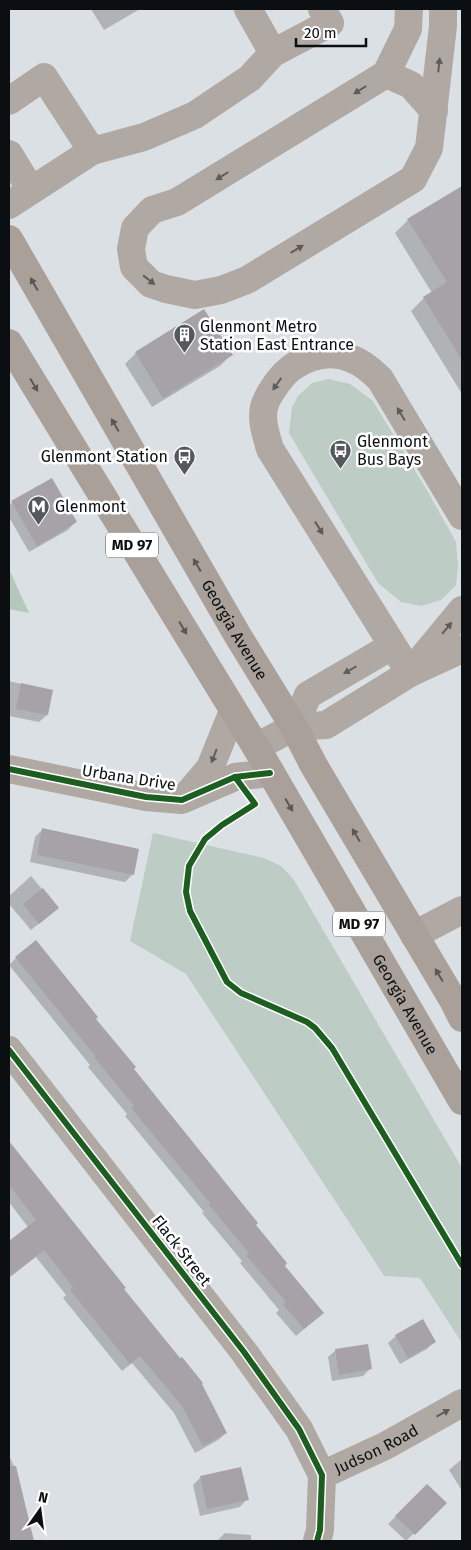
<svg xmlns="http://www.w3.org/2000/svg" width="471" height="1550" viewBox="0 0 471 1550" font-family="'Fira Sans',sans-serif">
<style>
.green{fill:#bdccc4}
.forest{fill:#b5c8bc}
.shadow{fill:#0003}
.building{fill:#a6a2a8}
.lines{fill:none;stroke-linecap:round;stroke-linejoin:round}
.minor{stroke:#b0a9a3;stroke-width:28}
.major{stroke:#a9a099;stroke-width:28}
.cycleway-casing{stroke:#fff;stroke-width:9}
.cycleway{stroke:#1b5e20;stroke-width:6}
.oneway{fill:#5e5c5a}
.oneway2{fill:#5a5856}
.labels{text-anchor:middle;stroke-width:5;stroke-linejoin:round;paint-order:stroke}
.shield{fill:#fff;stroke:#555759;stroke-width:1}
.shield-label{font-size:15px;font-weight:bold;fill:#0c0f12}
.poi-label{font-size:16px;fill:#0c0f12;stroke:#fff;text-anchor:start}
.street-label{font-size:16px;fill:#0c0f12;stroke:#fff}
</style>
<rect width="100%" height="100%" fill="#dbe0e4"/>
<g class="green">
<polygon points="329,379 350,384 373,401 428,492 456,542 458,567 456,585 441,600 421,606 401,602 378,583 289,433 292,407 298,396 312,383"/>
<polygon points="153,833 264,858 281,866 294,880 462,1168 462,1343 420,1278 386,1276 385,1277 186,974 130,941"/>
</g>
<polygon class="forest" points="9,569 29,613 9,609"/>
<g class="shadow">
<polygon points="91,9 140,9 104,30"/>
<polygon points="462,187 462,394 411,311 424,298 432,293 395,233 408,220"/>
<polygon points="204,311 231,355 220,366 152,407 125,364 136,353"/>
<polygon points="52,480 75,522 68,530 29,552 9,517 9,505"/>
<polygon points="9,681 51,691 47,715 39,722 9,716"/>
<polygon points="42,830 133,874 125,882 30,862 35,837"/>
<polygon points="31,876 58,908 31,930 9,904 9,896"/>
<polygon points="16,958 95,1019 254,1226 283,1266 315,1320 296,1336 276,1313 279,1310 240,1263 242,1261 202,1213 204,1212 125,1116 127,1114 88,1067 90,1065 9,965"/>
<polygon points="9,1143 123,1289 200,1384 226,1433 218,1440 195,1453 174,1413 132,1363 122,1371 63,1298 66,1295 36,1257 9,1278 9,1242 28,1227 9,1202"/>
<polygon points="396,1336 435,1341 427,1349 400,1364 388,1343"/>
<polygon points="336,1350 370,1369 363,1376 332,1381 328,1357"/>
<polygon points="9,1455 17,1473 32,1541 9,1541"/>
<polygon points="462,1459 462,1491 449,1470"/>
<polygon points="201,1477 247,1499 240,1507 200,1516 193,1485"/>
<polygon points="427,1485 445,1503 406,1541 388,1524"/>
<polygon points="225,1533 251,1535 251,1541 217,1541"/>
</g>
<g class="building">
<polygon points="462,186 462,360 423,297 447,282 407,219"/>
<polygon points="204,309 233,355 163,398 135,352"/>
<polygon points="52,478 77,522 37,546 11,501"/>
<polygon points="21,683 53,690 48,715 16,709"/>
<polygon points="42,828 139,849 134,875 37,855"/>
<polygon points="43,888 59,908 39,924 23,904"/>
<polygon points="36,940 98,1017 96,1019 136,1067 134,1069 258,1223 256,1225 287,1263 285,1266 324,1313 304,1329 283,1304 286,1302 246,1255 249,1253 209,1205 210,1203 131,1108 134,1106 95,1058 96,1057 15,957"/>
<polygon points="9,1141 126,1288 124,1289 180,1358 182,1357 203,1383 202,1384 227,1433 203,1446 182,1406 140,1356 130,1364 70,1290 73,1287 44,1250 9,1277 9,1241 36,1220 9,1185"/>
<polygon points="423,1319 436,1342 408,1358 395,1335"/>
<polygon points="368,1344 372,1369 339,1375 335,1349"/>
<polygon points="9,1466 16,1466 34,1541 9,1541"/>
<polygon points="241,1467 249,1500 207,1509 200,1476"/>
<polygon points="427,1484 447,1503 415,1535 395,1516"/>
</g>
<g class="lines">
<g class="minor">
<polyline points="248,9 273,53"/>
<polyline points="409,9 408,29 386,74 177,202 152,210 135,228 131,249 134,267 151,284 166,289 195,295 221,290 247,280 413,179 429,148 443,26 443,9"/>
<polyline points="386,74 411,85 434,111"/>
<polyline points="9,101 44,77 92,151 9,205"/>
<polyline points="92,151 144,137 195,115 250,78 273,53 330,23 322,9"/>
<polyline points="9,154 31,190"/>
<polyline points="414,668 462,610"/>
<path d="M410,673l-140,-224c-4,-14 -9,-28 -6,-42 2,-8 8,-17 13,-24 16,-23 48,-36 75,-24 11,4 20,12 28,20l82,137"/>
<polyline points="294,727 308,695 392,646"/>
<polyline points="256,747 294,727 326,725 410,673 462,649"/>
<polyline points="9,769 146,797 182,800 235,777 270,773"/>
<polyline points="187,795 210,768 233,711"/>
<polyline points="414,935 462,910"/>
<polyline points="9,1050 244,1352 299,1429 322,1475 320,1530 317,1541"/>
<path id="s1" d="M322,1475l63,-29 77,-43"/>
</g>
<g class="major">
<path id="s2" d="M9,239l229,397 56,91 19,37 140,236 9,18"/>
<path id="s3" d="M9,343l247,404 206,354"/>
</g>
<defs>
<g id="cycleway">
<polyline points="9,769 146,797 182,800 235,777 270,773"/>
<polyline points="235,777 255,804 222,825 205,839 189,866 186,892 190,911 227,982 241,993 307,1022 315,1028 332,1048 462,1265"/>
<polyline points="9,1050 244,1352 299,1429 322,1475 320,1530 317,1541"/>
</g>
</defs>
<use href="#cycleway" class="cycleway-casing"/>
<use href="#cycleway" class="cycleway"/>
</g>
<defs><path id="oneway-solid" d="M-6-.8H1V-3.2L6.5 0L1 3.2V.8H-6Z" transform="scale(1.25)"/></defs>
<g class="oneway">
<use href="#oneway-solid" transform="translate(439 65) rotate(-84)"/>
<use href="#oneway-solid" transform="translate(360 90) rotate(148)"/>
<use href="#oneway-solid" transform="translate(222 176) rotate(148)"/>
<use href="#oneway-solid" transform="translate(297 249) rotate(-31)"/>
<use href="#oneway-solid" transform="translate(149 280) rotate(38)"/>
<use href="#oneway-solid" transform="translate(277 384) rotate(125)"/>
<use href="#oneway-solid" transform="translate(401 414) rotate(-121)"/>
<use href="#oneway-solid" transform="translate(319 528) rotate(58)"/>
<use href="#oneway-solid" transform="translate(447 628) rotate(-50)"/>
<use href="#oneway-solid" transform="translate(350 670) rotate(150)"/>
<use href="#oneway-solid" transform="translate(214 756) rotate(111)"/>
<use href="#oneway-solid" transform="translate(443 1413) rotate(-29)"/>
</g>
<g class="oneway2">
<use href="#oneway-solid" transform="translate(34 284) rotate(-120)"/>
<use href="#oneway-solid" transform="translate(34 385) rotate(59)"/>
<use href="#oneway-solid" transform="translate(115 425) rotate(-120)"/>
<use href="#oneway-solid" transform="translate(197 565) rotate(-120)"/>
<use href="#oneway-solid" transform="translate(183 628) rotate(59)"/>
<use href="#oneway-solid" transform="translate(289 805) rotate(60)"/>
<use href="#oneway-solid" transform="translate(356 835) rotate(-121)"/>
<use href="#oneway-solid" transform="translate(439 975) rotate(-121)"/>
</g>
<defs>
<symbol id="building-pin" viewBox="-11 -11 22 30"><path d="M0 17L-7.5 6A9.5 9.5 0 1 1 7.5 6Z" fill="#54585c" stroke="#fff"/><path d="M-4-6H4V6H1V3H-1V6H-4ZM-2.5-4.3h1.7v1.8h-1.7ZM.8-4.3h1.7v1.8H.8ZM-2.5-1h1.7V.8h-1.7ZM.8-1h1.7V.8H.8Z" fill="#fff"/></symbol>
<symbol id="bus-pin" viewBox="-11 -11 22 30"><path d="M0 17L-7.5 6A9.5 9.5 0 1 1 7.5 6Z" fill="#54585c" stroke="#fff"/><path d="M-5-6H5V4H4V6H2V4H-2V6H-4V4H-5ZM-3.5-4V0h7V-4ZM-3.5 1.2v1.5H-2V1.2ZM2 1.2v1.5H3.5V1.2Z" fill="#fff"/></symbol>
<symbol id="metro-pin" viewBox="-11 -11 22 30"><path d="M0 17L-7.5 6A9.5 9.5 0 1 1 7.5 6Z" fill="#54585c" stroke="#fff"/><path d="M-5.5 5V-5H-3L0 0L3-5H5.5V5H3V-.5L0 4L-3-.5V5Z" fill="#fff"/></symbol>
</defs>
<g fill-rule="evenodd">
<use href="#building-pin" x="172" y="322" width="25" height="34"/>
<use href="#bus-pin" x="328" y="438" width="25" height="34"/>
<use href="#bus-pin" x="172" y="444" width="25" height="34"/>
<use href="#metro-pin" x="26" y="494" width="25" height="34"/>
</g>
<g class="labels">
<g class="shield">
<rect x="106" y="532.5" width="52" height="25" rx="4"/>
<rect x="333" y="911.5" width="52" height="25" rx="4"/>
</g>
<g class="shield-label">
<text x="132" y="550">MD 97</text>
<text x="359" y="929">MD 97</text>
</g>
<g class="poi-label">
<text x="200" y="332">Glenmont Metro<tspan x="200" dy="18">Station East Entrance</tspan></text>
<text x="357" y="447">Glenmont<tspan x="357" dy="18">Bus Bays</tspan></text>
<text x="168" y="462" text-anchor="end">Glenmont Station</text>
<text x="55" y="512">Glenmont</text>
</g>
<g class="street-label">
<text dy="6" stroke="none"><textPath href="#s2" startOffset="451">Georgia Avenue</textPath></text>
<text transform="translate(129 777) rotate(9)" y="6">Urbana Drive</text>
<text dy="6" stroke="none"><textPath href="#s3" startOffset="771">Georgia Avenue</textPath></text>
<text transform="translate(182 1250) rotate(52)" y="6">Flack Street</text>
<text dy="6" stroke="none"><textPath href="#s1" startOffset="60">Judson Road</textPath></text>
</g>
</g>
<rect width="471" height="1550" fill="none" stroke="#0c0f12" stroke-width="20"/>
<g transform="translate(40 1510) rotate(14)" stroke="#ffffff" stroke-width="4" paint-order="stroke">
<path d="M0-4L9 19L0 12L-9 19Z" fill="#0c0f12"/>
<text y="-8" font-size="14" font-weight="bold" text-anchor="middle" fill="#0c0f12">N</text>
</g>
<path d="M296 38v8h70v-8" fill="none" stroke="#0c0f12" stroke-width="2.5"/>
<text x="304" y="38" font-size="15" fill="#0c0f12" stroke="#ffffff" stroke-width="4" paint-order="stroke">20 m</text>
</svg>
